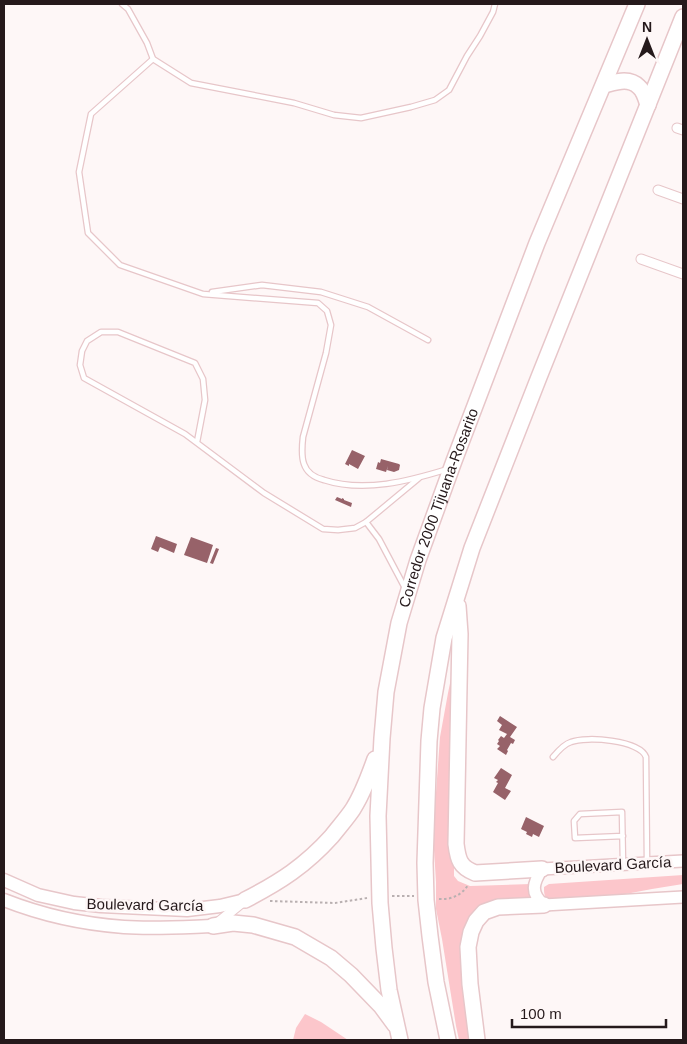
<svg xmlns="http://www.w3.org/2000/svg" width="687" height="1044" viewBox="0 0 687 1044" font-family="Arial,sans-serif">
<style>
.green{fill:#fcc6cb}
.building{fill:#976269}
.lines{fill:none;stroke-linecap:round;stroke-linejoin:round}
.lane-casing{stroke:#e7c6c9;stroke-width:7}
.street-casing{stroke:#e7c6c9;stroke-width:11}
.secondary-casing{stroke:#e7c6c9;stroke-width:14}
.primary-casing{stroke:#e7c6c9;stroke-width:15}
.highway-casing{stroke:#e7c6c9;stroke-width:18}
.path{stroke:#b9b0b1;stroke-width:2;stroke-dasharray:2.5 2.5;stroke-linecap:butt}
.lane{stroke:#fff;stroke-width:4.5}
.street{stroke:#fff;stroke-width:9}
.secondary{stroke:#fff;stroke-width:11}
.primary{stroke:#fff;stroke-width:12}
.highway{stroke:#fff;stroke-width:15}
.labels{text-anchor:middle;stroke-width:5;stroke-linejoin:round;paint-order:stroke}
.street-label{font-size:15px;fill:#25191b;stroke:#fef7f7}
</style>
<rect width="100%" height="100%" fill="#fef7f7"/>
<g class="green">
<polygon points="455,659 454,876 458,881 470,886 531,884 533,900 471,915 472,1040 459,1040 456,1026 442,939 436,909 436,882 433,834 440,737 448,693"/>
<path d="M683,875v9l-31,5 -37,7 -67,4c-4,-4 -4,-7 -4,-13l5,-3z"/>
<polygon points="305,1014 321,1022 348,1040 293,1040 296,1028"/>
</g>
<g class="building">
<polygon points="352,450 365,456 358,469 349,464 349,466 345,464"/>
<polygon points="381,459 399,464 400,465 399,470 394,472 387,470 388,466 386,472 376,469 378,462 380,463"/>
<polygon points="337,497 342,499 342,498 344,499 344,500 352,503 351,507 335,500"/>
<polygon points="156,536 177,544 174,553 160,547 158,552 151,549"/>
<polygon points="191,537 213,545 207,563 184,555"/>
<polygon points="216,548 219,549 213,564 210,563"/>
<polygon points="500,716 517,727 510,737 515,740 513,744 511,743 507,750 508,751 506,755 497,749 500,746 497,744 499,741 498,740 501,736 504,738 507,734 499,730 502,725 497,721"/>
<polygon points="501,768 512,775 505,788 511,791 505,800 493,792 498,783 496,782 498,780 494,778"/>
<polygon points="526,817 544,826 539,837 533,834 532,837 526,834 527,832 521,829"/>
</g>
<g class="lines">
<defs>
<g id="lane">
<polyline points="122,4 128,9 147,43 153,59 191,83 294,103 334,115 361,118 411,107 435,100 449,90 467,56 480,36 493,12 495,4"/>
<path d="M153,59l-62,55 -12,58 9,61 32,32 83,29 115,9 9,8 4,14 -5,28 -23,84c-1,9 -2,19 1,27 3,9 12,14 20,16 40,13 85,1 124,-11"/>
<polyline points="212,292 262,285 321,292 368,307 428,340"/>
<polyline points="197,442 205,400 203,379 195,363 118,332 101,332 87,341 82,351 80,365 84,378 185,434 264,493 323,529 338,530 355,528 366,522 419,478"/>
<polyline points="366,522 379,539 405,588"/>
<path d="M553,757c5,-6 11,-13 18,-15 15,-6 69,-2 75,15l1,105"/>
<polyline points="623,836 575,838 574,821 580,814 622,812 623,864"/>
</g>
<g id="street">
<polyline points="677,128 683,130"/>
<polyline points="658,190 683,199"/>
<polyline points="641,259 683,274"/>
<polyline points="216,924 243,902"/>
</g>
<path id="secondary" d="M683,861l-141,8c-9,14 -12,24 2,36l139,-8"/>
<g id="primary">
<polyline points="4,880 38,895 74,903 101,906 187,910 220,906 245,900"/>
<path d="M4,900c38,15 79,24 120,27 30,2 60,0 89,-1"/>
</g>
<g id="highway">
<path d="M604,85c12,-3 25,-8 35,2 5,4 7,12 9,18"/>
<path d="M458,606l2,28 -4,210c2,16 4,23 19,29l67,-4"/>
<path d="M245,900c35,-18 60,-34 87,-64 7,-9 15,-18 21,-27 10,-16 16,-33 22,-50"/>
<polyline points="213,926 233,923 253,925 295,937 331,958 351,975 381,1006 395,1025"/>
<path id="s1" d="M400,1040l-11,-50 -5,-42 -4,-45 -2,-87 4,-78 4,-46 13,-69 19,-63 36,-99 83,-218 100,-239"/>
<polyline points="448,1040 436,982 430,936 426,900 425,863 429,741 432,708 444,638 472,548 539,377 683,17"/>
<polyline points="477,1040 470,984 468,947 471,932 476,921 484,912 498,907 544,905"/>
</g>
</defs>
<use href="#lane" class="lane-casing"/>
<use href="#street" class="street-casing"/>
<use href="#secondary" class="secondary-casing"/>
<use href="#primary" class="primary-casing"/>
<use href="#highway" class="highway-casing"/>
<g class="path">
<polyline points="392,896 414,896"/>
<path d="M439,899c12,1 23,-4 29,-14"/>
<polyline points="270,901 335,903 367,898"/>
</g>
<use href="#lane" class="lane"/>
<use href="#street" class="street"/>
<use href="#secondary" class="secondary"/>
<use href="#primary" class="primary"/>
<use href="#highway" class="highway"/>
</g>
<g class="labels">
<g class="street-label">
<text dy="5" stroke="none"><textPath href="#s1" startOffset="542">Corredor 2000 Tijuana-Rosarito</textPath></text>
<text transform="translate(613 865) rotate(-3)" y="5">Boulevard García</text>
<text transform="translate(145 905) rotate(1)" y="5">Boulevard García</text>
</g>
</g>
<rect width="687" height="1044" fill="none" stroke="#25191b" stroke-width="10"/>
<g transform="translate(647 40)" stroke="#fef7f7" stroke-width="4" paint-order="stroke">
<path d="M0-4L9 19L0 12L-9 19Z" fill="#25191b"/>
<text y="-8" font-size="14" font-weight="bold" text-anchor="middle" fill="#25191b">N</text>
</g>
<path d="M512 1019v8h154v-8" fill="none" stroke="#25191b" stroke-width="2.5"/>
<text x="520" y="1019" font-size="15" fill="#25191b" stroke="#fef7f7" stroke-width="4" paint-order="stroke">100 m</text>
</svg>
